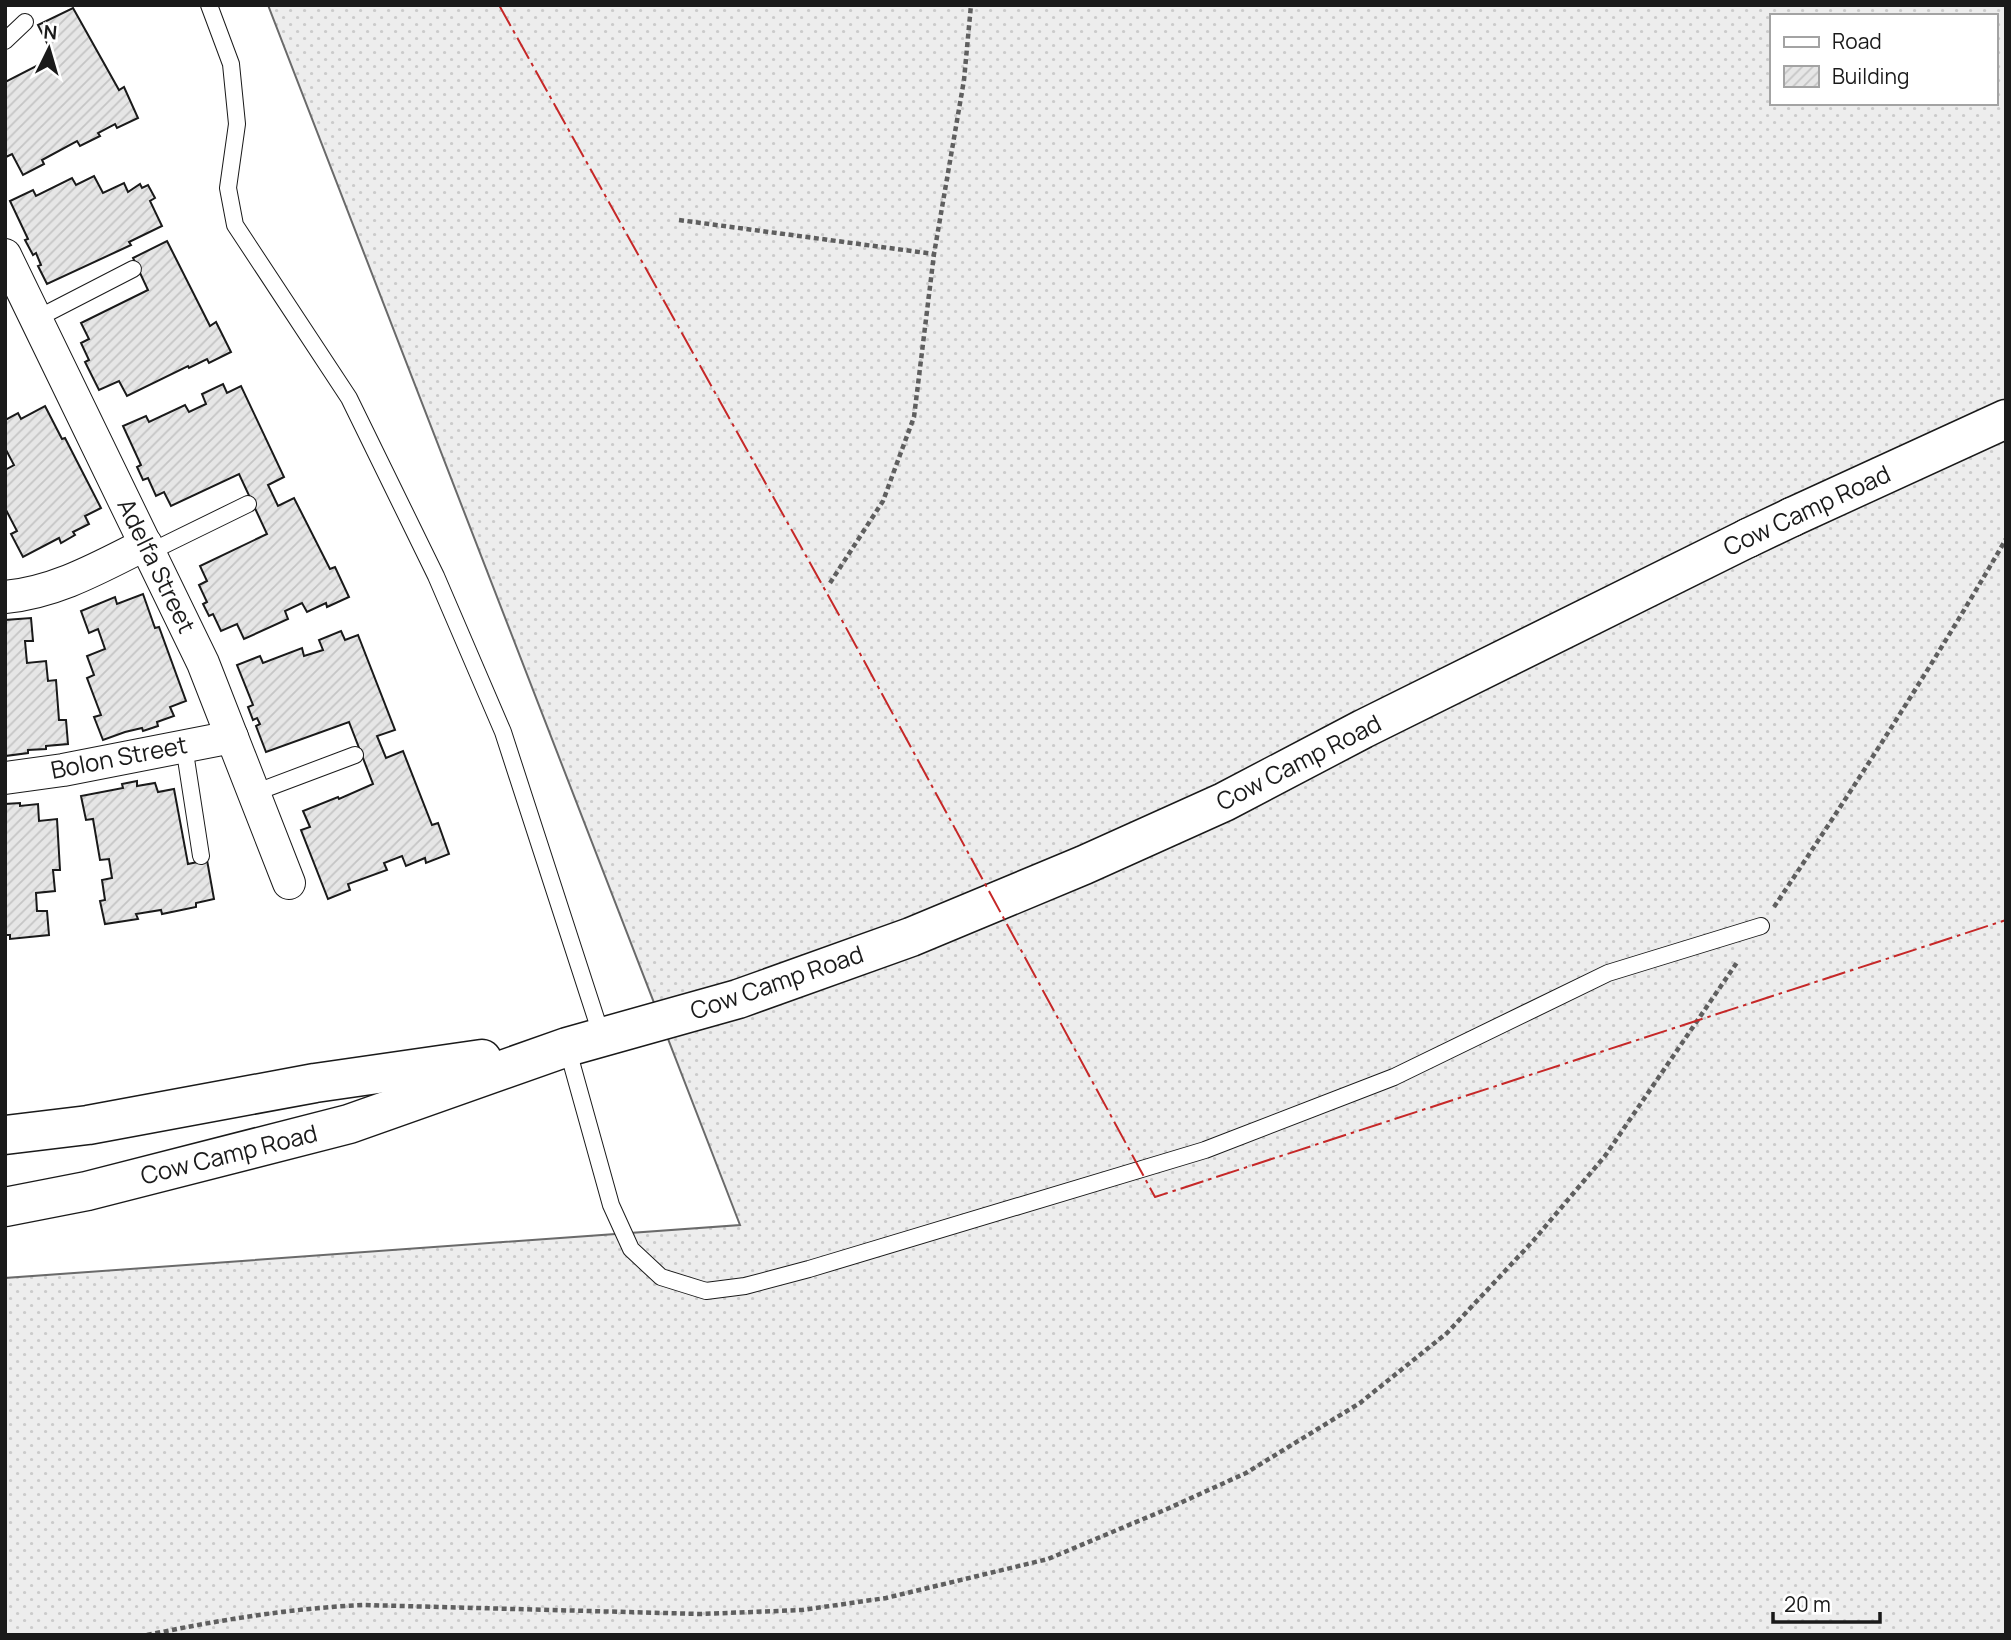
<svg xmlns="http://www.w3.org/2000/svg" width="2011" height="1640" viewBox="0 0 2011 1640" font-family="Manrope,sans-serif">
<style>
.grass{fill:url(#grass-dots);stroke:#6a6a6a;stroke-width:2;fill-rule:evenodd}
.building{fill:url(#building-hatch);stroke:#1a1a1a;stroke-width:2}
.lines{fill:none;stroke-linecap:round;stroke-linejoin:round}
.lane-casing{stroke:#1a1a1a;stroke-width:18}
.street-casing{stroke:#1a1a1a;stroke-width:34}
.primary-casing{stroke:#1a1a1a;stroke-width:41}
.highway-casing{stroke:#1a1a1a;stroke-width:41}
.path{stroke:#5f5f5f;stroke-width:4.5;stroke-dasharray:5 3.5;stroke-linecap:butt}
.lane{stroke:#fff;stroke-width:16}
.street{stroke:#fff;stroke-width:32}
.primary{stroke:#fff;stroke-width:38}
.highway{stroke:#fff;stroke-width:38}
.power{stroke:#c62828;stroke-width:2;stroke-dasharray:24 5 3.5 5;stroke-linecap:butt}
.labels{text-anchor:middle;stroke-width:5;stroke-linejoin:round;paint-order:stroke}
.street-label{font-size:24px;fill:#1a1a1a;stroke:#fff}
</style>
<defs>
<pattern id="grass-dots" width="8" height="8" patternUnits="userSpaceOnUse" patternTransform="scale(1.75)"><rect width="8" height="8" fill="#ededed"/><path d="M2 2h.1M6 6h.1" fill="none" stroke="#cbcbcb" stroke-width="1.8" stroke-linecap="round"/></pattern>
<pattern id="building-hatch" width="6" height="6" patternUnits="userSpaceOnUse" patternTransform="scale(1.75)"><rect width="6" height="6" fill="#e6e6e6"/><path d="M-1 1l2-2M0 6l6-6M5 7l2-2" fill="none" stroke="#c5c5c5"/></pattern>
</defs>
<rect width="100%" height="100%" fill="#fff"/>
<path class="grass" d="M268,5h1738v1630h-2001v-357l735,-53zM1771,16h224v87h-224z"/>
<g class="building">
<polygon points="73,8 119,90 124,87 138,118 117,128 115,124 98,133 100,136 80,146 77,141 42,160 44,164 23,175 12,154 6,157 5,154 5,82 54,57 38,25"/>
<polygon points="94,176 103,193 124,183 128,192 140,184 142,188 148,185 155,198 150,201 162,226 129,242 131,245 47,284 38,266 41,265 36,253 33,255 25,240 28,239 10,201 33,190 36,196 72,178 76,185"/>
<polygon points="167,241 210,326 216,322 231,352 209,363 207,359 189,368 188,366 127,396 119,381 99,390 85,362 89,360 81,343 89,339 81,323 148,290 133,258"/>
<polygon points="223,384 227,393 241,386 284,477 268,485 278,506 294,498 330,569 335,567 349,597 327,607 326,603 307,612 302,603 285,611 288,619 244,639 237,624 221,631 213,614 209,616 203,604 207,602 199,585 207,581 200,566 267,534 239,474 171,506 164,492 156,496 148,478 143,480 137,467 141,465 123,426 146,416 149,422 185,405 189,412 206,404 202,394"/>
<polygon points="45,406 62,439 65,438 101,508 85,516 89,524 73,532 75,535 61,543 59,538 23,557 11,534 17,531 5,508 5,470 14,465 5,448 5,420 18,413 21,419"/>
<polygon points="143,594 155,628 159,627 186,701 170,707 174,716 157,722 158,726 143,731 142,728 125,732 103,740 94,717 101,715 87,678 94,675 87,656 105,649 98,629 89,633 81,611 115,597 117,604"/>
<polygon points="31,618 33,641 25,641 27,663 46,661 48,681 56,680 59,720 66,720 68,744 46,746 46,749 28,750 28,753 5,756 5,620"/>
<polygon points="341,631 345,640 358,635 395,730 377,736 386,758 403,751 432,825 438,823 449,854 426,863 425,858 406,866 402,856 384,863 387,870 348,884 350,890 328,899 301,830 310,827 303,811 338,797 339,799 373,784 349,722 266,752 256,726 260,724 257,718 253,720 248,707 253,705 237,665 260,656 263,663 302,648 304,656 323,650 319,640"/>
<polygon points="137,781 137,786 155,783 158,792 174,789 188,864 207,860 214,899 196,903 196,907 162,914 161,910 136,914 138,919 105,924 100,901 105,900 102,880 112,878 109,859 100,860 93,819 86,820 81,796 123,788 122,784"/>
<polygon points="20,803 20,806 38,804 39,821 57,819 60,870 53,870 55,891 36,893 37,911 47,911 49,935 10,939 10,935 5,935 5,804"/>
</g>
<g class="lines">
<defs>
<g id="lane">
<polyline points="209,5 231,64 237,124 228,188 235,225 349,398 436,576 503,732 602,1037"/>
<polyline points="5,41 25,22"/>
<polyline points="36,319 133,269"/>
<polyline points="150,552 248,504"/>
<polyline points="184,746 201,856"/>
<polyline points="254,793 355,755"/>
<polyline points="567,1047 611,1205 631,1249 661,1277 706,1291 745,1286 809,1269 1205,1150 1394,1077 1608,973 1761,926"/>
</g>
<g id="street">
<polyline points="5,255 203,663 289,883"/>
<path d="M5,597c52,-5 95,-30 141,-53"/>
<polyline points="5,778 63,770 232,737"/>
</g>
<polyline id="primary" points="1748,538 1792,517"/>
<g id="highway">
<polyline points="1792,517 2006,419"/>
<polyline points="5,1135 88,1125 315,1083 482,1059"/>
<polyline points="5,1207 87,1191 349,1124 567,1047 738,999 911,937 1084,865 1224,802 1363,729 1748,538"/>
</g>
</defs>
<use href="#lane" class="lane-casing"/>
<use href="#street" class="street-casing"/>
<use href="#primary" class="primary-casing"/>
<use href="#highway" class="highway-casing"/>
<g class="path">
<polyline points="679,220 934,254"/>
<polyline points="830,583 883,501 914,417 934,254 964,80 971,5"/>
<path d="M1774,907c81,-121 159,-242 232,-368"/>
<path d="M147,1635c72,-15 145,-27 218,-30l336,9 101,-4 84,-12 162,-39 119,-50 79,-36 114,-70 87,-70 86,-92 72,-85 133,-195"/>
</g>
<use href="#lane" class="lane"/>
<use href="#street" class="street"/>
<use href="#primary" class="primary"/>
<use href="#highway" class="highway"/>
<polyline class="power" points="499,5 844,624 1155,1197 2006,920"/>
</g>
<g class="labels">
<g class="street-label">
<text transform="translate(1807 511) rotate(-25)" y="8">Cow Camp Road</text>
<text transform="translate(156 566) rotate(64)" y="8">Adelfa Street</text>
<text transform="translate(119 758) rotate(-11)" y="8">Bolon Street</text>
<text transform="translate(1299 763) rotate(-27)" y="8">Cow Camp Road</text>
<text transform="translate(777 983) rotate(-19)" y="8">Cow Camp Road</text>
<text transform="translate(229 1155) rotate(-14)" y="8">Cow Camp Road</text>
</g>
</g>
<rect width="2011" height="1640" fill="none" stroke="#1a1a1a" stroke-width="14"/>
<rect x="1770" y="14" width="228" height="91" fill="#ffffff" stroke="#a3a3a3" stroke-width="2"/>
<rect x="1784" y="37" width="35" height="10" fill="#ffffff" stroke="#a3a3a3" stroke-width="2"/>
<text x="1832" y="49" font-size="21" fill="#1a1a1a">Road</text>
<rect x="1784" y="66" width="35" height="21" fill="url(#building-hatch)" stroke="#a3a3a3" stroke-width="2"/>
<text x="1832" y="84" font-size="21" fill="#1a1a1a">Building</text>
<g transform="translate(49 49) rotate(5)" stroke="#ffffff" stroke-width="5" paint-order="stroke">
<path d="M0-5L12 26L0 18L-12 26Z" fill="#1a1a1a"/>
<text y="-10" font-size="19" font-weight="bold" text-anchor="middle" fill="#1a1a1a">N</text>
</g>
<path d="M1773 1612v10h107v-10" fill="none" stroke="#1a1a1a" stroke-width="3.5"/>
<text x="1784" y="1612" font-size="21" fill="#1a1a1a" stroke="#ffffff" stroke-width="5" paint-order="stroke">20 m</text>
</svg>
